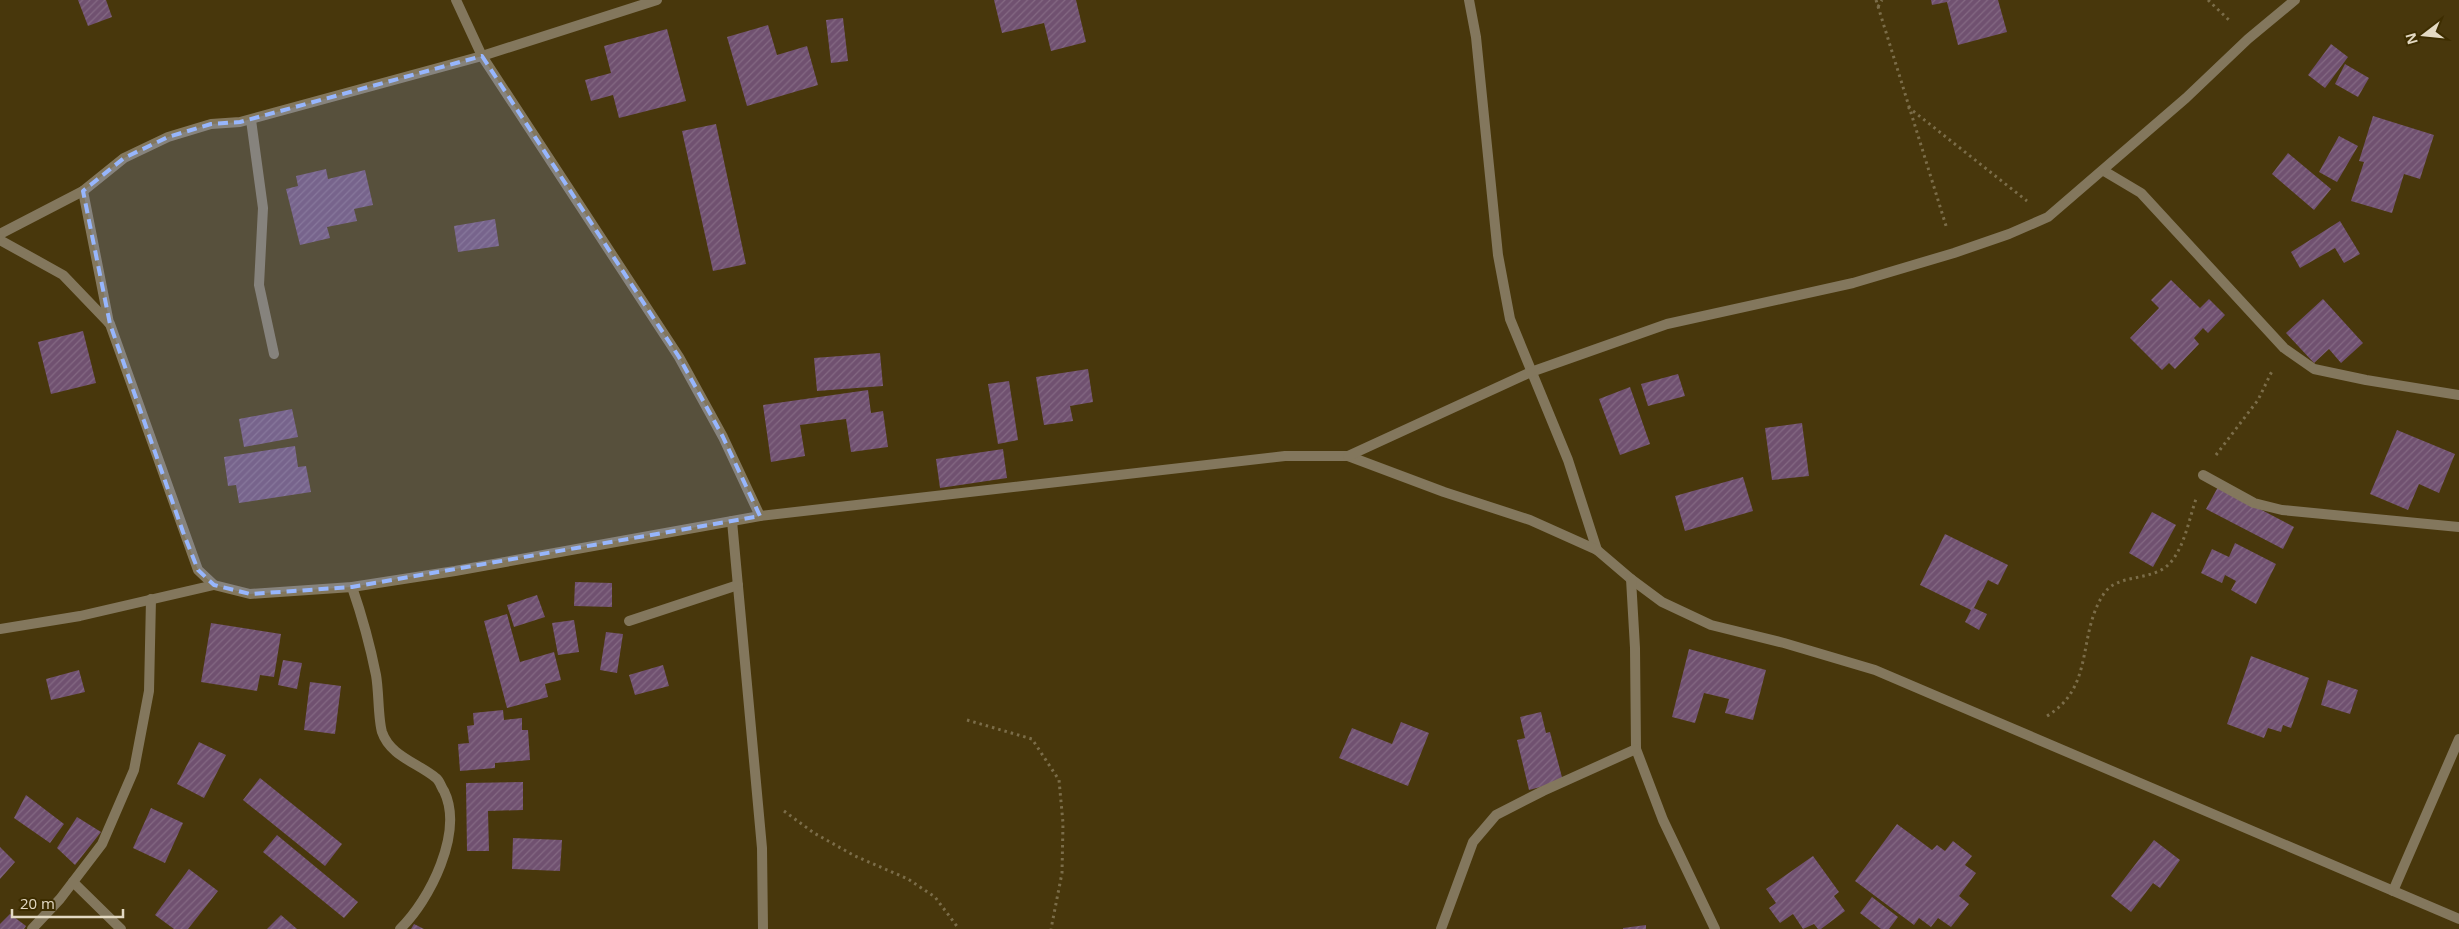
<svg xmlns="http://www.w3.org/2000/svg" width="2459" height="929" viewBox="0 0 2459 929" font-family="'Open Sans',sans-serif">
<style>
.building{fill:url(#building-hatch)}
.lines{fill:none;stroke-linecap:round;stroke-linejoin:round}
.path{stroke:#7b6d49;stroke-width:3;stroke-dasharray:2.5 4;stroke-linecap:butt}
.minor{stroke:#83775d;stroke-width:10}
.marked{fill:#97b6fd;fill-opacity:0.2;stroke:#97b6fd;stroke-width:4;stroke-dasharray:10 6;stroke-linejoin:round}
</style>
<defs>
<pattern id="building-hatch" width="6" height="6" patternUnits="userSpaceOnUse" patternTransform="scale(1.25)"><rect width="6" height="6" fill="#705170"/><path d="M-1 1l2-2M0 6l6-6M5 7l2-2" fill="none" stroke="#846983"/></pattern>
</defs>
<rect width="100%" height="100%" fill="#48370c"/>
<g class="building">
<polygon points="78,0 106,0 112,17 88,26"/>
<polygon points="994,0 1076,0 1086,42 1051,51 1044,23 1002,33"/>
<polygon points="1931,0 1998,0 2007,32 1958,45 1947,2 1932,5"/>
<polygon points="843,18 848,61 831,63 826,20"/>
<polygon points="768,25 777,55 807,46 818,85 747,106 727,37"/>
<polygon points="667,29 686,101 619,118 613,95 591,101 585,80 611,73 604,46"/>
<polygon points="2331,44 2348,57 2325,88 2308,75"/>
<polygon points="2345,64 2369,78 2358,97 2335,84"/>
<polygon points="2373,116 2434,135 2420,179 2404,174 2392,213 2351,201 2364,162 2359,161"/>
<polygon points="716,124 746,264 713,271 682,131"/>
<polygon points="2339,136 2358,146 2337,182 2319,172"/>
<polygon points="2288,153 2331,189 2314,210 2272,174"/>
<polygon points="326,169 328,179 365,170 373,205 354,209 357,221 327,227 330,238 300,245 286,189 298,186 296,176"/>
<polygon points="495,219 499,246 458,252 454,226"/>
<polygon points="2340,221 2360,254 2344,263 2335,248 2300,268 2291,252"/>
<polygon points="2171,280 2200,308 2209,299 2225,315 2208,333 2203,328 2194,338 2199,344 2175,369 2169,363 2162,370 2130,338 2159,308 2151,300"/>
<polygon points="2323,299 2363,343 2341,363 2329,349 2314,363 2286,333"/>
<polygon points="83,331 96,383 51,394 38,342"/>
<polygon points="880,353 883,386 817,391 814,358"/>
<polygon points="1088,369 1093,402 1070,406 1073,421 1044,425 1036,377"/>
<polygon points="1678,374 1685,396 1648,406 1641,384"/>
<polygon points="1009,381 1018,440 998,444 988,384"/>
<polygon points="1630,387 1650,444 1620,455 1599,399"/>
<polygon points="868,390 871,413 883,411 888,447 851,452 846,419 800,425 805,456 771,462 763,405"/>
<polygon points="292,409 298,437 244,447 239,419"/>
<polygon points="1802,423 1809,476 1772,480 1765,428"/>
<polygon points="2397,430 2455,454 2439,493 2419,484 2408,510 2370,494"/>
<polygon points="295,446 298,467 306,466 311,492 239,503 236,485 228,486 224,457"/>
<polygon points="1003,449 1007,478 940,488 936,459"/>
<polygon points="1743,477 1753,511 1685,531 1675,496"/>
<polygon points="2218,487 2294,527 2283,549 2206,509"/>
<polygon points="2152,512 2176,525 2153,567 2129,553"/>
<polygon points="1945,534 2008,565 1998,585 1988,580 1974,608 1987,614 1979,630 1965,622 1971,610 1920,585"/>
<polygon points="2235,543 2276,564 2256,604 2231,590 2236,581 2225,575 2222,583 2201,573 2212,549 2229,557"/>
<polygon points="575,582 612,583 612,607 574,606"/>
<polygon points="537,595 545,617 514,627 507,605"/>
<polygon points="507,614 520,662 554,652 561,680 545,684 548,697 507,708 484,621"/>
<polygon points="574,620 579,652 558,655 552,623"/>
<polygon points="211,623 281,634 274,677 260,675 257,691 201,682"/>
<polygon points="606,632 623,634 617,673 600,670"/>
<polygon points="1689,649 1766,670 1753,720 1725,713 1729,699 1704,693 1695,723 1672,717"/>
<polygon points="2251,656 2309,678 2291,728 2283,725 2281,732 2268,728 2264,738 2227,724"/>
<polygon points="283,660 302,663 297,689 278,685"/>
<polygon points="663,665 669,686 635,695 629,675"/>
<polygon points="79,670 85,692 51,700 46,679"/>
<polygon points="2328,680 2358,690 2350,714 2321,705"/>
<polygon points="310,682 341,686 335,734 304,730"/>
<polygon points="503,710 504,720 522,718 522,730 528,730 530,760 495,763 495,768 460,771 458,744 469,743 467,726 474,725 473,713"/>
<polygon points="1541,712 1546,733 1550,732 1563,781 1529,790 1517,740 1525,738 1520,717"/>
<polygon points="1401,722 1429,733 1408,786 1339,758 1352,728 1392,744"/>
<polygon points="199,742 226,755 204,798 177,784"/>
<polygon points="260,778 342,844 325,866 243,800"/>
<polygon points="523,782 523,810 488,811 489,851 467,851 466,783"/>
<polygon points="26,795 64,824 50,843 14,818"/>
<polygon points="151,808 183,823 165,863 133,848"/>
<polygon points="77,817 101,832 75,865 57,848"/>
<polygon points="1897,824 1932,850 1937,845 1945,851 1953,841 1972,856 1965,865 1976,873 1959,896 1969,904 1951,927 1938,918 1931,927 1919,918 1914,925 1855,881"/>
<polygon points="277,835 358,902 344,918 263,852"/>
<polygon points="513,838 562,840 560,871 512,869"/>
<polygon points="2154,840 2180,860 2160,888 2153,883 2131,912 2111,896"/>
<polygon points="0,847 15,862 0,879"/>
<polygon points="1813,856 1839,892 1834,896 1845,911 1821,929 1818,929 1814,924 1803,929 1793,914 1780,923 1769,908 1776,903 1766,889"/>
<polygon points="189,869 218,891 188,929 174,929 155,915"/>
<polygon points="1872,897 1898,917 1889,929 1881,929 1860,913"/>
<polygon points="10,914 26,926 24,929 0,929 0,924"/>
<polygon points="281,915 297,929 267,929"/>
<polygon points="414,924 424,929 411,929"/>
<polygon points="1646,925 1646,929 1623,929 1623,928"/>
</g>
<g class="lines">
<g class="path">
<polyline points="1876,0 1947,229"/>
<polyline points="2208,0 2231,22"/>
<polyline points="1878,7 1882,0"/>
<polyline points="1908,107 2027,201"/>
<polyline points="2216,455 2258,400 2273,369"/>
<path d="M2047,716c48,-29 30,-80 56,-121 13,-22 47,-13 65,-30 16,-15 21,-46 28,-66"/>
<polyline points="967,720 1032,739 1059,780 1063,823 1062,873 1051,929"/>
<polyline points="784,811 814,833 855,856 908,879 935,897 959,929"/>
</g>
<g class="minor">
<polyline points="456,0 482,56 679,357 723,437 760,516"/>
<polyline points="1469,0 1476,37 1498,255 1510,319 1568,460 1597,550"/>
<polyline points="251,120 263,208 259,285 274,354"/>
<polyline points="2104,171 2141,193 2284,348 2314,369 2366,380 2459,395"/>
<polyline points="83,191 109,323"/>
<polyline points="0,234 83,191 124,158 168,137 211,124 240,122 482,56 657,0"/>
<polyline points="0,240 63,275 110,324 198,570 214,585 250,594 352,587 455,571 760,516 1285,456 1348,456 1444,492 1530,520 1597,550 1631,579 1662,602 1711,625 1784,643 1875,670 2459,919"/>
<polyline points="1348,456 1531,372 1667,324 1853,283 1954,253 2009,234 2048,217 2186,98 2248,39 2295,0"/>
<polyline points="2203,475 2254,503 2282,510 2459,527"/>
<polyline points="732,521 762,848 763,929"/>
<polyline points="1631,579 1635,648 1636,749 1663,820 1715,929"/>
<path d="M352,587c10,29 18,58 24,88 3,16 2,44 6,57 8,24 36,31 54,46 4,3 5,9 8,13 20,41 -14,109 -44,138"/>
<polyline points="629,621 738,585"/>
<polyline points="0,629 80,616 214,585"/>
<polyline points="73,882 121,929"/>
<polyline points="2393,891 2459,739"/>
<polyline points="32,929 60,899 102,844 134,770 149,691 151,599"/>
<polyline points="1441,929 1473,842 1496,815 1543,791 1636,749"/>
</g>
</g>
<path class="marked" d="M482,56l197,301 44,80 37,79 -408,71 -102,7 -36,-9 -16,-15 -15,-38 -73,-208 -27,-133 41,-33 44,-21 43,-13 29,-2z"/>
<g transform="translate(2424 35) rotate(254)" stroke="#3d2d00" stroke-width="4" paint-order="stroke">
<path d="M0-4L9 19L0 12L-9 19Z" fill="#e3d9c3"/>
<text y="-8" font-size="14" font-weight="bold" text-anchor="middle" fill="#e3d9c3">N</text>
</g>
<path d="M12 909v8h111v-8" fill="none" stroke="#e3d9c3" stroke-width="2.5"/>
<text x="20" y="909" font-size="15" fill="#e3d9c3" stroke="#3d2d00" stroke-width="4" paint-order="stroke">20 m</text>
</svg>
